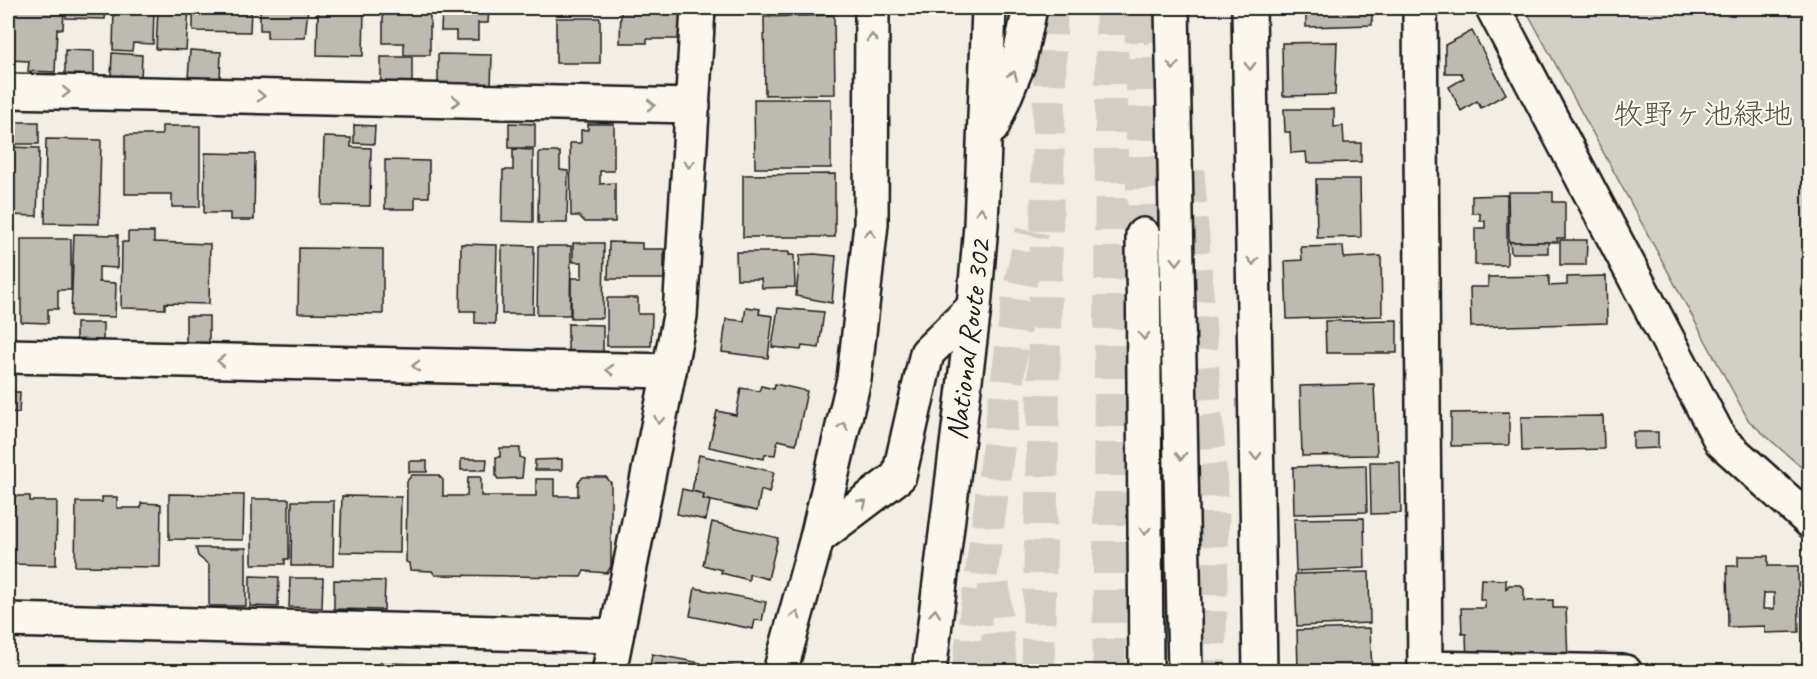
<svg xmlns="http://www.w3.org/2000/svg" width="1817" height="679" viewBox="0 0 1817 679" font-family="Caveat,'Klee One',sans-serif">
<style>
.green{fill:#d2cfc6;stroke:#777671;stroke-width:1.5}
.building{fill:#bdbab1;stroke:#1c1c1c;stroke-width:1.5;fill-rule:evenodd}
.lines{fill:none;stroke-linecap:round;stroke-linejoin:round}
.motorway-tunnel{stroke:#d2cec6;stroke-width:33;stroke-dasharray:33 16;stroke-linecap:butt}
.minor-casing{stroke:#1c1c1c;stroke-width:38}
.tertiary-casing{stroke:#1c1c1c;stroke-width:38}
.trunk-casing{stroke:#1c1c1c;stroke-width:38}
.motorway-casing{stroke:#1c1c1c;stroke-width:38}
.minor{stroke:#fbf7ec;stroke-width:33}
.tertiary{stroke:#fbf7ec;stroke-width:33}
.trunk{stroke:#fbf7ec;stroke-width:33}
.motorway{stroke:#fbf7ec;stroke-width:33}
.oneway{stroke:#97948e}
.labels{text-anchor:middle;stroke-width:4.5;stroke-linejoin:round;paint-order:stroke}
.park-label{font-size:30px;fill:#53524f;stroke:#fbf7ec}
.street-label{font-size:30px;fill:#1c1c1c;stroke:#fbf7ec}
</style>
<rect width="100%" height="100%" fill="#f2eee4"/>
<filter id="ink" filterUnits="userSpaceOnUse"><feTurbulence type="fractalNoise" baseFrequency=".0167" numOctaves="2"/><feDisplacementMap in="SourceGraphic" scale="12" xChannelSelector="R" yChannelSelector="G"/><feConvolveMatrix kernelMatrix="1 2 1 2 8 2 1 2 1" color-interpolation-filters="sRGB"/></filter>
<g filter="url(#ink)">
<polygon class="green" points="1525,8 1809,8 1809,474 1749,421"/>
<g class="building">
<polygon points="11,8 47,8 47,10 64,11 63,29 57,29 55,72 28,71 29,61 9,60"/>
<polygon points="67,8 106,8 105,19 66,18"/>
<polygon points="114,8 154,8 153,44 133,43 132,51 113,50"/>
<polygon points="158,8 189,8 186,50 156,49"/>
<polygon points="193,8 251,8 250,32 193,31"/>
<polygon points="260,8 308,8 305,38 267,38 267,30 260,30"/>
<polygon points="318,8 364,8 363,56 317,55"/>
<polygon points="383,8 430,8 430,55 404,55 404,43 383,43"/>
<polygon points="442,8 489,8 488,23 478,23 478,40 456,40 456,31 441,31"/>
<polygon points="621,8 683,8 682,39 647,39 647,43 620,43"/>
<polygon points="1306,8 1372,8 1372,25 1306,27"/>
<polygon points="834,15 835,94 765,95 764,17"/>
<rect x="556" y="18" width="44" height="45"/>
<polygon points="1472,31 1506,94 1481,108 1477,101 1461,111 1449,87 1464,78 1461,73 1445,73 1445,45"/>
<polygon points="1337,42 1335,95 1283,96 1282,43"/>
<polygon points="65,50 94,51 94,78 65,78"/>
<polygon points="190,50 221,52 220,81 188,79"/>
<polygon points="112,53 142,55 141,79 111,78"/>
<polygon points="438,54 492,55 491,87 438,86"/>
<rect x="381" y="57" width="31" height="26"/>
<polygon points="754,99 831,99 831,168 755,168"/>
<polygon points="1284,109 1334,109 1334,127 1343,126 1344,143 1361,143 1361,162 1307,163 1306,152 1291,153 1290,132 1285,132"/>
<rect x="13" y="122" width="26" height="22"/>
<polygon points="509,123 535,124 535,148 509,148"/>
<polygon points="588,124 614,124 614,171 600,171 600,184 615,183 615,222 585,222 579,216 571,216 570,143 581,143 581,130 588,130"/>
<polygon points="354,125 375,126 374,144 354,143"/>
<polygon points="162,126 200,126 200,207 172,207 172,194 125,194 125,135 162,135"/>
<polygon points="324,137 351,138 351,147 371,148 370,206 322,205"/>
<polygon points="46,139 101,140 99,224 45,223"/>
<polygon points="8,147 39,148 37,216 8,215"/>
<polygon points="513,149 533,150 533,222 502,221 503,170 513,170"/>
<polygon points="539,152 560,152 560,170 568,171 567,223 538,223"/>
<polygon points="205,153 255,154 254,220 230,220 230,213 204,213"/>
<polygon points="385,160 429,161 429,197 415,197 415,209 385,209"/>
<polygon points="835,174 835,237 743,237 743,175"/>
<polygon points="1316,179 1360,179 1361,237 1317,238"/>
<polygon points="1508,192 1553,192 1553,202 1565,202 1565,238 1557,238 1558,242 1509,242"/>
<polygon points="1507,195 1507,265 1475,265 1475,228 1485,228 1485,221 1480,221 1480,213 1472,213 1472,196"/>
<polygon points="128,232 154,232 154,242 210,244 209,304 165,303 165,309 121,308 122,242 128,242"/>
<polygon points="74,234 118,235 117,268 99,267 99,282 116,283 115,317 71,316"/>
<polygon points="21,239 71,239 71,290 58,290 58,309 48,309 48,323 21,322"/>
<polygon points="1560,240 1587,240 1586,265 1560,265"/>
<polygon points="609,242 642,243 642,249 664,249 664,279 608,279"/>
<polygon points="1510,242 1548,242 1548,253 1511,253"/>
<polygon points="573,243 604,243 603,318 571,318 571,278 582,278 582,262 573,262"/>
<polygon points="461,244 497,245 495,324 475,323 475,311 460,311"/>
<polygon points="502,245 534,246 533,314 502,314"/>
<polygon points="538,246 571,246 570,315 537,315"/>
<polygon points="1343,246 1344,258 1381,256 1382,316 1287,319 1285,261 1302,260 1301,247"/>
<polygon points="299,248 383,249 383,314 298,313"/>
<polygon points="736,252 789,252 789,255 794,255 795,287 762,288 761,279 737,279"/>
<polygon points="814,254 836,256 832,303 796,296 800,255"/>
<polygon points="1549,276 1549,286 1567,285 1567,277 1606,276 1607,323 1471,327 1470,287 1488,287 1488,277"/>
<polygon points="607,298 638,298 638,314 652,314 651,346 607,346"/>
<polygon points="746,307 760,309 759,314 773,316 768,358 722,352 726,319 744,321"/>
<polygon points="778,308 824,312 819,348 802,346 801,350 772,347"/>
<rect x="186" y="316" width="23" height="30"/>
<polygon points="1397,320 1397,353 1326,353 1325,321"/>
<polygon points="76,323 103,323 103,346 76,345"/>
<polygon points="568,324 603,325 603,356 568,355"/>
<polygon points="775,384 807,391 796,444 778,440 775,455 765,454 764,459 709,447 717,411 736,415 741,388 759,391 761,386 774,389"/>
<polygon points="1374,384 1377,455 1302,456 1300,386"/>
<polygon points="8,392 20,392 19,413 8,412"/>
<polygon points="1509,412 1509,445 1451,446 1451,413"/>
<polygon points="1603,416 1604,449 1522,451 1521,417"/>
<polygon points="1633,432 1658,432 1658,448 1633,449"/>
<polygon points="500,448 520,448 520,457 524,459 522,478 498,479 496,476 496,457 500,457"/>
<polygon points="699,455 774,472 769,493 761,490 757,511 703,499 704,494 692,491"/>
<polygon points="461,459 487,459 486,470 461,470"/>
<polygon points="562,459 562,470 535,470 535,460"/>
<rect x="409" y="461" width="18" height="11"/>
<polygon points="1370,462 1400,462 1401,513 1371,514"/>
<polygon points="1366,465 1367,512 1294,514 1293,467"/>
<polygon points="412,475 438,475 443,480 443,496 467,496 468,477 481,477 481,496 536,496 536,479 554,479 554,496 578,496 578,483 583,477 606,477 611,483 611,566 607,573 584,571 581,577 435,575 432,571 410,570 409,563 406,562 407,481"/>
<polygon points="682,489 704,494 703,499 710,501 706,520 677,514"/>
<polygon points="169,494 244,495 243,540 169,539"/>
<polygon points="14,496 30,496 30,501 57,501 56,565 8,564 8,507 14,507"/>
<polygon points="342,496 401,497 400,553 340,552"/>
<polygon points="102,497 117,497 117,508 141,508 141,503 161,504 160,567 75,566 76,502 102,502"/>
<polygon points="252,499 289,499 289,559 285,559 285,564 252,564"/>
<polygon points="292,501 334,501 333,566 291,566"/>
<polygon points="1364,518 1365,568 1296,571 1294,519"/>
<polygon points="712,522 778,538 768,579 749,574 749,580 721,573 722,570 703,565"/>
<polygon points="196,548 246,548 246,606 209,606 209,565 198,556"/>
<path d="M1738,556h30v10h30l1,66 -34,1v-7l-37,1 -1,-61h11zM1764,593h10v16h-11z"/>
<polygon points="1369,572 1370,623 1297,626 1295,574"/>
<polygon points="250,576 279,577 278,607 250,606"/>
<polygon points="290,578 323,578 322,608 289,607"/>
<polygon points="1481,579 1506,580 1506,589 1509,585 1520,585 1524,589 1524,601 1553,600 1553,608 1566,608 1568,661 1467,664 1466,634 1462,634 1461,608 1485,608 1485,600 1480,600"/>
<polygon points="334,580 385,581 384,610 334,609"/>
<polygon points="695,588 766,602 762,621 755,620 753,629 690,616"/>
<rect x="1804" y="595" width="6" height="62"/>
<polygon points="1370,628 1372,672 1298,672 1297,630"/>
<polygon points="652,654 701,663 699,672 649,672"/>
<polygon points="380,663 420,664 420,672 380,672"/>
<polygon points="707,664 758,669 757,672 706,672"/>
</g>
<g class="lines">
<g class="motorway-tunnel">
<polyline points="1148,8 1172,70"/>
<polyline points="1141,9 1143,235"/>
<polyline points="1188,171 1213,510 1209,672"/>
<polyline points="993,584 1001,672"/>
<polyline points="968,672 1020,286 1032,231"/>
<polyline points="1038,672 1051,8"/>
<polyline points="1109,672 1112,8"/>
</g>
<defs>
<g id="minor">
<polyline points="1249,8 1260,672"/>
<polyline points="1420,8 1425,672"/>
<polyline points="8,91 693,106"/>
<polyline points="8,356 669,371"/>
<polyline points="817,538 899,476 927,353 974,307"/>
<polyline points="8,620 616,636"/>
<polyline points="1425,668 1625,672"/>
<polyline points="609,672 680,316 698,8"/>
<polyline points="780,672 817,538 854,379 871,224 872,8"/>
</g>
<polyline id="tertiary" points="1493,8 1721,441 1810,521"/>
<g id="trunk">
<polyline points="1172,8 1185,672"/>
<polyline points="992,127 1018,64 1030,8"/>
<polyline points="929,672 974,307 981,225 989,8"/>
</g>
<polyline id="motorway" points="1143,235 1146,672"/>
</defs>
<use href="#minor" class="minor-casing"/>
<use href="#tertiary" class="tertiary-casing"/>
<use href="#trunk" class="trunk-casing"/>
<use href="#motorway" class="motorway-casing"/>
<use href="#minor" class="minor"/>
<use href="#tertiary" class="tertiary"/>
<use href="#trunk" class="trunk"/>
<use href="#motorway" class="motorway"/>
</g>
<defs><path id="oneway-chevron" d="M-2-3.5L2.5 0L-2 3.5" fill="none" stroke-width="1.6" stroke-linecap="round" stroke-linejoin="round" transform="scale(1.5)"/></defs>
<g class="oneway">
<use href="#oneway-chevron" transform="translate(872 38) rotate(-90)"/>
<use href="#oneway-chevron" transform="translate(1173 66) rotate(89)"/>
<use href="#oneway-chevron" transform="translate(1250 66) rotate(89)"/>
<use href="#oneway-chevron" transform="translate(1013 75) rotate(-68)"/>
<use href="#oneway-chevron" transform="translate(66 92) rotate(1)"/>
<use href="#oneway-chevron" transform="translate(261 96) rotate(1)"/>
<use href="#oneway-chevron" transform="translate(456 101) rotate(1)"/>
<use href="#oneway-chevron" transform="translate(651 105) rotate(1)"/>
<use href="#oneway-chevron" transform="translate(689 164) rotate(93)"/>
<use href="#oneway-chevron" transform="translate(981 211) rotate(-88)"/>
<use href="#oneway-chevron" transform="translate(870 233) rotate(-84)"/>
<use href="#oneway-chevron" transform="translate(1177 261) rotate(89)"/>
<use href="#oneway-chevron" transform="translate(1253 261) rotate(89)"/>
<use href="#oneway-chevron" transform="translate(1144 336) rotate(90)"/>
<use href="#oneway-chevron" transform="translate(221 361) rotate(-179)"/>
<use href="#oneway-chevron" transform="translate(416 366) rotate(-179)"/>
<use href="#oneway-chevron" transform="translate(610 370) rotate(-179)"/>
<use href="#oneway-chevron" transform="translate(659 420) rotate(101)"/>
<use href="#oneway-chevron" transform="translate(843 426) rotate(-76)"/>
<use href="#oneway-chevron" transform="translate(1181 456) rotate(89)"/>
<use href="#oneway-chevron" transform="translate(1256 456) rotate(89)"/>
<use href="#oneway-chevron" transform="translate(863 503) rotate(-37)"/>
<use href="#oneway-chevron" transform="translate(1145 531) rotate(90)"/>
<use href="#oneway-chevron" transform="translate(935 613) rotate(-84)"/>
<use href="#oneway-chevron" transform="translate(796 615) rotate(-75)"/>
</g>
</g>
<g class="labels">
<g class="park-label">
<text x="1703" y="124">牧野ヶ池緑地</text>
</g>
<g class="street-label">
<text transform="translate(968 340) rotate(-83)" y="10">National Route 302</text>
</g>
</g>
<rect width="1817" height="679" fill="none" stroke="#fbf7ec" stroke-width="30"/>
<rect x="15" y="15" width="1787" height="649" fill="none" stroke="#1c1c1c" stroke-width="2" filter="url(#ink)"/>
</svg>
